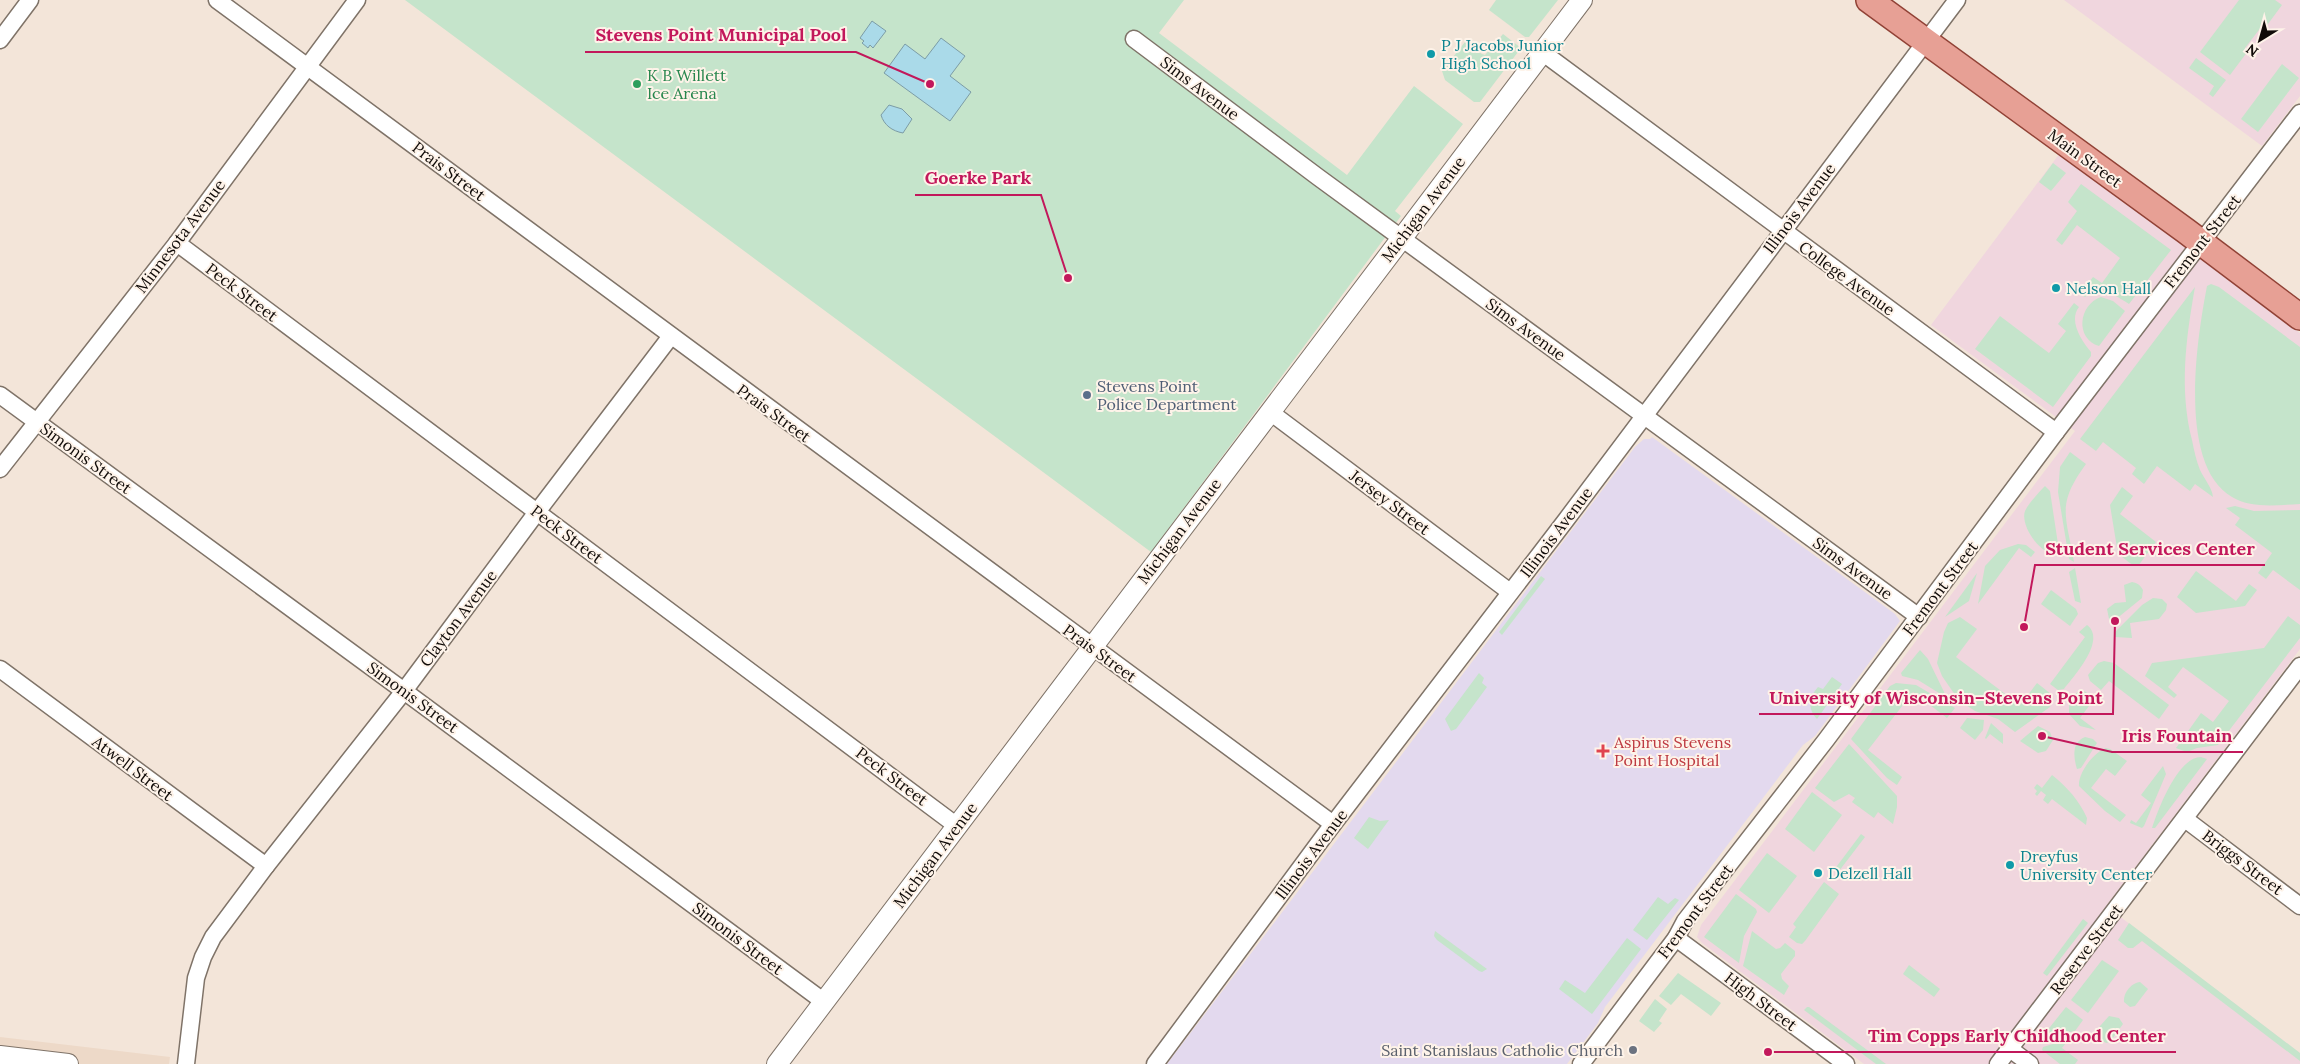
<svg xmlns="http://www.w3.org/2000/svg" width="2300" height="1064" viewBox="0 0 2300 1064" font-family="Lora,serif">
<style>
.built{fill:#edd9c8}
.education{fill:#f0d6de}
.medical{fill:#e3d9ee}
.green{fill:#c5e4cb}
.water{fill:#aadae9;stroke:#7c9ca6}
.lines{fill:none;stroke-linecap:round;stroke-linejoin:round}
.minor-casing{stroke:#7f7368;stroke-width:19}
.tertiary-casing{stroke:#7f7368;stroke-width:22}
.primary-casing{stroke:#914236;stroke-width:28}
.minor{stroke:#fff;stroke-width:16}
.tertiary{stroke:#fff;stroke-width:20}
.primary{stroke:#e7a095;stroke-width:25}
.culture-dot{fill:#0f9aa8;stroke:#fef3e9;stroke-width:2}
.leisure-dot{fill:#2e9e5b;stroke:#fef3e9;stroke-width:2}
.service-dot{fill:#5c6f8a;stroke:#fef3e9;stroke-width:2}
.health-dot{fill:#e0444e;stroke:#fef3e9;stroke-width:2}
.worship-dot{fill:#6b7280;stroke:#fef3e9;stroke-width:2}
.labels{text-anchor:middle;stroke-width:4;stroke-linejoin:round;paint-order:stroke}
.culture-label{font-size:16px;fill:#0d838f;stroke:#fef3e9;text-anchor:start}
.leisure-label{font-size:16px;fill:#27864d;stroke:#fef3e9;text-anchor:start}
.street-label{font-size:16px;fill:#100b08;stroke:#fef3e9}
.service-label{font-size:16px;fill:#4e5e75;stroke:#fef3e9;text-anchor:start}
.health-label{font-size:16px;fill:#be3a42;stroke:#fef3e9;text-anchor:start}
.worship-label{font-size:16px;fill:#5b616d;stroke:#fef3e9;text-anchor:end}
.leader{fill:none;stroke:#c2185b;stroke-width:2}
.callout-dot{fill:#c2185b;stroke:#fef3e9;stroke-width:2}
.callout-label{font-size:18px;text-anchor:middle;font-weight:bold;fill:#c2185b;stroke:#fef3e9;stroke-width:4;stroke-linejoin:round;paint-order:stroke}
</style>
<rect width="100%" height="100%" fill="#f3e5d9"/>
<polygon class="built" points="0,1037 170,1057 169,1064 0,1064"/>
<g class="education">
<polygon points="2064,0 2300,0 2300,96 2262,146"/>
<polygon points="2060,153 2300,333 2300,649 2106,906 2300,1053 2300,1064 1864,1064 1702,943 1697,937 1701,925 2075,431 1931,325"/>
</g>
<polygon class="medical" points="1652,437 1895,614 1900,621 1815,736 1803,745 1605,1007 1598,1023 1567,1064 1167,1064 1635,447 1644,439 1650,439"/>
<g class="green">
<polygon points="405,0 1184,0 1159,33 1347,175 1414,86 1463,124 1395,211 1401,216 1151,552"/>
<polygon points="1496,0 1558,0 1529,37 1525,37 1489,10"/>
<polygon points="2239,0 2275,0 2282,5 2265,28 2262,26 2245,48 2248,51 2230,75 2200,52"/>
<polygon points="1503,34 1521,48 1480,102 1474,102 1445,80 1442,71 1465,42 1482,54 1485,55"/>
<polygon points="2196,58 2226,80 2213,97 2209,94 2214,86 2189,68"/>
<polygon points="2282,64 2299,78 2258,132 2241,119"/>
<polygon points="2053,163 2066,173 2051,191 2039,182"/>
<path d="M2081,184l90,66 -42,54c-16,-10 -28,-19 -44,-7l-5,-3 13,-17 9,6 18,-25 -43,-33 -15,20 -6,-5 21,-29 -9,-9z"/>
<path d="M2211,284l8,3 81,60v157c-22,1 -48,5 -68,-7 -55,-32 -35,-159 -25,-211z"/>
<path d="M2195,287c-9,51 -16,102 -3,153 2,10 4,20 8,30 4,9 12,17 13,27l-18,-13 -5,7 -33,-25 -13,18 -12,-10 4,-6 -33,-26 -7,9 -16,-12z"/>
<path d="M2101,297l12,4 12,10 -26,35c-24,-7 -21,-41 2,-49z"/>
<path d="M2074,303l5,4c-11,14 3,34 12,45v4l-38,51 -78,-58 25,-33 49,37 17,-22 -8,-7z"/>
<path d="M2070,452l16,12c-30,41 -20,51 -12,98l-5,-3 -11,-67 2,-25z"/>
<path d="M2045,486l5,5 8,53 -1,6 -4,4c-14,-2 -33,-29 -28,-43 4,-8 14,-19 20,-25z"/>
<polygon points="2122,487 2133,496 2120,514 2156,542 2138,566 2134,566 2118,554 2110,505"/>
<polygon points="2235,506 2254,511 2300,510 2300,590 2273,570 2266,579 2258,573 2272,553 2235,525 2240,518 2226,508"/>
<polygon points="2018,544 2026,545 2035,552 2031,557 2019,548 1978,604 1985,566 2000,550"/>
<polygon points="2075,568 2081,603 2075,601 2069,572"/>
<polygon points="2196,571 2236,601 2249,584 2257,590 2245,606 2196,613 2177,597"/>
<polygon points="1977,573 1969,601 1945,617"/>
<polygon points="1541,576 1545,579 1502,635 1499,632"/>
<path d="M2132,582c6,1 8,3 11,8l-1,8 -32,26 -3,-15 8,-6 11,-1 -2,-17z"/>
<polygon points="2051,590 2076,609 2078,614 2070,626 2041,604"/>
<polygon points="2153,598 2162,599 2167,604 2166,610 2159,619 2130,623 2132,638 2115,637 2114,634 2117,630 2142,605"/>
<polygon points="2288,616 2300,625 2300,638 2218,745 2197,748 2187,752 2176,748 2201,713 2213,722 2229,701 2183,667 2168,687 2177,695 2174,698 2145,676 2152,663 2264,648"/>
<polygon points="1960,617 1977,629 1956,657 2020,705 2037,683 2051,694 2053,700 2050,707 2015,732 1998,719 1975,711 1966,705 1953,692 1942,676 1937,663 1944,632 1948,623"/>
<path d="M2087,625c20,15 -13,51 -23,64l-6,1 -8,-6 35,-47 -6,-5z"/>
<polygon points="1920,650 1928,659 1947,698 1918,680 1902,676 1901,673"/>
<polygon points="2104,661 2114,663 2169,705 2159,719 2109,681 2101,690 2090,681 2088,675 2098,663"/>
<polygon points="1479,673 1484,678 1482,683 1487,687 1456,729 1451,731 1445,719"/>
<path d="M1832,677l10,7 -25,35c-10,-11 -8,-22 1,-32l5,2z"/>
<polygon points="1896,683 1916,685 1955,708 1947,718 1913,692 1868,750 1902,777 1897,785 1887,778 1851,739 1890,686"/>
<polygon points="2081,689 2095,698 2080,718 2096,730 2080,726 2069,714 2069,700"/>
<polygon points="1967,718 1984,720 1983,730 1975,740 1960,728"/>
<polygon points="1991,723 2003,734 2003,744 1990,734 1986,739 1985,738"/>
<polygon points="2038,726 2050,732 2053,740 2046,751 2038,753 2020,741"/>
<path d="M2085,737l8,2 4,4 -16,25 -4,1c-4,-13 -5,-27 8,-32z"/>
<polygon points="1849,744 1897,796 1897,807 1893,824 1878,812 1874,818 1852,802 1855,798 1849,794 1834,802 1815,788"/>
<path d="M2106,748l4,1 17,12 -12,15 -9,-7 -15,19 35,27 -6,7 -15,-11 -26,-25c-1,-13 14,-33 27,-38z"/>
<path d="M2201,757l6,2 -52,69h-3c6,-19 26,-71 49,-71z"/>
<polygon points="2163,766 2166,774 2144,826 2142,828 2130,823 2131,820 2136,823 2151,803 2141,795"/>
<path d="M2052,775c15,12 27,25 35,43l-1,7 -34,-26 -4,5 -5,-4 3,-5 -5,-4 -4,5 -2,-2 2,-3 -3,-3 3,-4 5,4z"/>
<polygon points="1812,792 1842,815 1814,852 1785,829"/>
<polygon points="1369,817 1380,821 1389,820 1368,849 1354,838"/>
<polygon points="1861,834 1865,837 1839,871 1850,880 1849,881 1834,870"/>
<polygon points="1767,853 1797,876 1769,913 1739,890"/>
<polygon points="1824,882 1839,894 1805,941 1802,944 1797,943 1789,937 1796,927 1793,924"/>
<polygon points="1736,894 1756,909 1757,912 1744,936 1739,963 1704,937"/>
<polygon points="1658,897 1668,904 1675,898 1679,900 1647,940 1633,930"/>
<polygon points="2083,919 2088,923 2047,976 2043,973"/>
<polygon points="2129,923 2300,1053 2300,1061 2142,941 2133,948 2128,948 2118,940"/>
<polygon points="1435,931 1487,969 1482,972 1479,971 1437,940 1434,936"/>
<polygon points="1752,931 1776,949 1780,948 1785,943 1795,951 1795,956 1781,974 1782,979 1789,986 1784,995 1743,966"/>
<polygon points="1627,938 1641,949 1592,1014 1559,989 1565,980 1585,993"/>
<polygon points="2102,960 2119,971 2088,1013 2071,1000"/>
<polygon points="1909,965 1940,989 1934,997 1903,974"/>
<polygon points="1678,973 1721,1003 1711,1016 1681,994 1671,1005 1659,996"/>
<path d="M2140,982l8,7 -13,17 -5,1 -6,-5c-1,-9 7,-19 16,-20z"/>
<polygon points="1655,999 1667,1009 1659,1021 1662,1023 1654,1032 1639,1021"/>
<polygon points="1807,1007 1809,1007 1886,1064 1876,1064 1804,1010"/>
<polygon points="2066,1007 2083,1020 2075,1031 2047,1037 2046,1032"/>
<polygon points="2109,1016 2119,1018 2123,1024 2110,1042 2106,1043 2100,1039 2097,1033 2100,1026"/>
<polygon points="2069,1039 2062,1048 2078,1060 2075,1064 2060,1064 2042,1050 2043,1047"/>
</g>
<g class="water">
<polygon points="872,21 886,31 873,48 870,45 868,48 862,43 864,41 860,38"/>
<polygon points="941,38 965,56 950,76 971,92 950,121 884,73 905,44 925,59"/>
<path d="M889,105l13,4 10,10 -9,14c-11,-2 -19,-8 -22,-18z"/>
</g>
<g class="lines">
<defs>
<g id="minor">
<polyline points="217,0 1333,824"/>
<polyline points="1134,39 1318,177 1919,617"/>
<polyline points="0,40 30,0"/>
<polyline points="1542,52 2056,432"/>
<polyline points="177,243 957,826"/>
<polyline points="0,395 404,691 823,1001"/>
<polyline points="1270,412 1510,592"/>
<polyline points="0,469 177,243 357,0"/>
<polyline points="0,669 266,866"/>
<polyline points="2185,819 2300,906"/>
<polyline points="1676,938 1846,1064"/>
<polyline points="2010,1049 2030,1064"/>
<polyline points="186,1064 196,978 203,957 213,937 266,866 404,691 537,512 671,336"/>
<polyline points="1155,1064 1324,836 1566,520 1957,0"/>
<polyline points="1581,1064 1676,938 1685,921 1826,740 2056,432 2300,113"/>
<polyline points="1998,1064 2300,666"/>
</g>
<g id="tertiary">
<polyline points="0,1056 68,1064"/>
<polyline points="777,1064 1582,0"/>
</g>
<polyline id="primary" points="1869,0 2186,231 2300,317"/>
</defs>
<use href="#minor" class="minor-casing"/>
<use href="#tertiary" class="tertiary-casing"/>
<use href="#primary" class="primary-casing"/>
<use href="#minor" class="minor"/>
<use href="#tertiary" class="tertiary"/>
<use href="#primary" class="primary"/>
</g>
<g class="culture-dot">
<circle cx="1431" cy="54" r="5"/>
<circle cx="2056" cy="288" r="5"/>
<circle cx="2010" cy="865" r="5"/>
<circle cx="1818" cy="873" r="5"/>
</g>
<circle class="leisure-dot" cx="637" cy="84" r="5"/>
<circle class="service-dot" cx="1087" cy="395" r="5"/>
<path class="health-dot" d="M1600.5 743.5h5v5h5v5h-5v5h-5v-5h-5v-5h5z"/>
<circle class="worship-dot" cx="1633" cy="1050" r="5"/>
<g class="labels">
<g class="culture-label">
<text x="1441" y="51">P J Jacobs Junior<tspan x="1441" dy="18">High School</tspan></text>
<text x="2066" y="294">Nelson Hall</text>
<text x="2020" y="862">Dreyfus<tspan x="2020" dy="18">University Center</tspan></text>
<text x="1828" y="879">Delzell Hall</text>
</g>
<g class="leisure-label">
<text x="647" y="81">K B Willett<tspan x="647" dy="18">Ice Arena</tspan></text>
</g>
<g class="street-label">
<text transform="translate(1200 88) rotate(37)" y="6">Sims Avenue</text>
<text transform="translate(2085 158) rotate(36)" y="6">Main Street</text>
<text transform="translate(449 171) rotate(37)" y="6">Prais Street</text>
<text transform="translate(1799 208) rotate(-53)" y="6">Illinois Avenue</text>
<text transform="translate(1423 209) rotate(-53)" y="6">Michigan Avenue</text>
<text transform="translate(180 236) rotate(-53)" y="6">Minnesota Avenue</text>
<text transform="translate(2202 241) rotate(-52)" y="6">Fremont Street</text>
<text transform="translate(1847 278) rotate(36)" y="6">College Avenue</text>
<text transform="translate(242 292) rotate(37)" y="6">Peck Street</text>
<text transform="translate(1526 329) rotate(36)" y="6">Sims Avenue</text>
<text transform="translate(774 413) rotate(36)" y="6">Prais Street</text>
<text transform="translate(86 458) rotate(36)" y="6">Simonis Street</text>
<text transform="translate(1390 502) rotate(37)" y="6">Jersey Street</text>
<text transform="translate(1179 531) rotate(-53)" y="6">Michigan Avenue</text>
<text transform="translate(1556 532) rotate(-53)" y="6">Illinois Avenue</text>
<text transform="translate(567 534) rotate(37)" y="6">Peck Street</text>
<text transform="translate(1853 568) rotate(36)" y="6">Sims Avenue</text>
<text transform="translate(1940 588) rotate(-53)" y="6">Fremont Street</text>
<text transform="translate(458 618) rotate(-53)" y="6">Clayton Avenue</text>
<text transform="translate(1100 653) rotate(36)" y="6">Prais Street</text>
<text transform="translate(413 697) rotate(36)" y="6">Simonis Street</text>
<text transform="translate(133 768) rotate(37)" y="6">Atwell Street</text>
<text transform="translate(892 776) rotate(37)" y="6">Peck Street</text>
<text transform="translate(1311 854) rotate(-53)" y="6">Illinois Avenue</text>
<text transform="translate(935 855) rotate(-53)" y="6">Michigan Avenue</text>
<text transform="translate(2243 862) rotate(37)" y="6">Briggs Street</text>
<text transform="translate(1695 911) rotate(-53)" y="6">Fremont Street</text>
<text transform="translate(738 938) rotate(37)" y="6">Simonis Street</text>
<text transform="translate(2086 949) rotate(-53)" y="6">Reserve Street</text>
<text transform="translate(1761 1001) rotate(37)" y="6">High Street</text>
</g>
<g class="service-label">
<text x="1097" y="392">Stevens Point<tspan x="1097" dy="18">Police Department</tspan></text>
</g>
<g class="health-label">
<text x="1614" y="748">Aspirus Stevens<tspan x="1614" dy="18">Point Hospital</tspan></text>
</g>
<g class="worship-label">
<text x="1623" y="1056">Saint Stanislaus Catholic Church</text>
</g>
</g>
<path class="leader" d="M930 84L856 52H585M1068 278L1041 195H915M2024 627L2035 565H2265M2115 621L2113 714H1759M2042 736L2112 752H2243M1768 1052L1858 1052H2176"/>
<g class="callout-dot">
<circle cx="930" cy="84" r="5"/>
<circle cx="1068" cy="278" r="5"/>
<circle cx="2024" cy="627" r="5"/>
<circle cx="2115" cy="621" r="5"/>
<circle cx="2042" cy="736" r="5"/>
<circle cx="1768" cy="1052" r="5"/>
</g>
<g class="callout-label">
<text x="721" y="41">Stevens Point Municipal Pool</text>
<text x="978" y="184">Goerke Park</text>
<text x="2150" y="555">Student Services Center</text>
<text x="1936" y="704">University of Wisconsin–Stevens Point</text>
<text x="2177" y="742">Iris Fountain</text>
<text x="2017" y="1042">Tim Copps Early Childhood Center</text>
</g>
<g transform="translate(2260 40) rotate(217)" stroke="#fef3e9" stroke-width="4" paint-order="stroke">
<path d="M0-4L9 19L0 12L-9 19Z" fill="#100b08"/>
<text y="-8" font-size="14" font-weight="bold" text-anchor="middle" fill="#100b08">N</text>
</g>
</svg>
